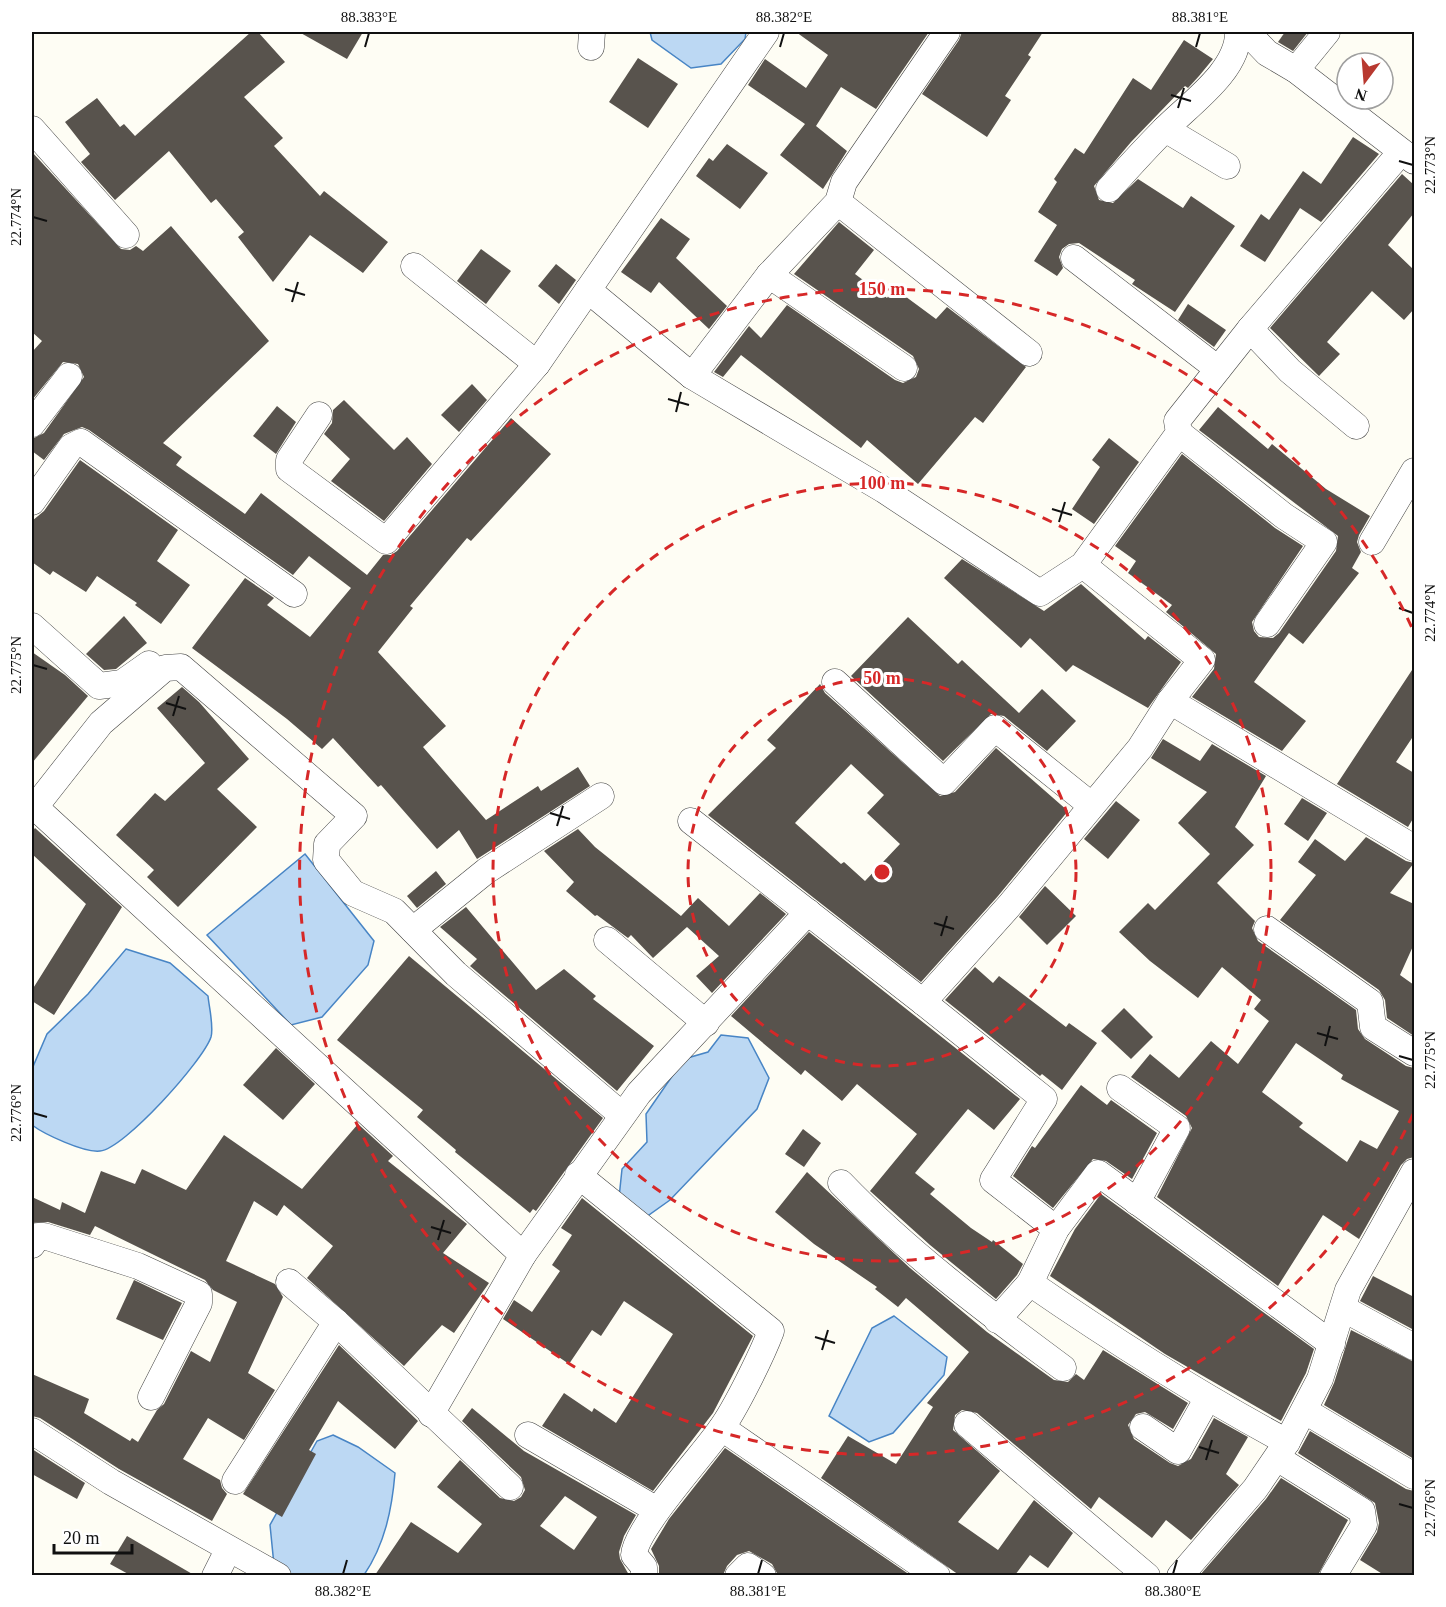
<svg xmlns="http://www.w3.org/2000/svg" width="1446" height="1607" viewBox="0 0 1446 1607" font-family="Georgia,serif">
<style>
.water{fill:#bcd8f3;stroke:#4885c5;stroke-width:1.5}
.building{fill:#58534d;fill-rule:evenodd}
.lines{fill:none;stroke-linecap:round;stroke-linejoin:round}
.minor-casing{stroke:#434343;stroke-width:27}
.minor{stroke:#fff;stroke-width:26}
.ticks{fill:none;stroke:#101010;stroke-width:2}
.ring{fill:none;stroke:#d62828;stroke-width:3;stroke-dasharray:10 8}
.centre{fill:#d62828;stroke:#fff;stroke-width:3}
.ring-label{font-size:18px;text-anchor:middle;font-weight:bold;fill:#d62828;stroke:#fff;stroke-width:6;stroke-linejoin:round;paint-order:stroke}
.neatline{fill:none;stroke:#101010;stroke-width:2}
.ticks-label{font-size:15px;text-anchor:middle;fill:#101010}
</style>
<rect width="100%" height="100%" fill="#fefdf4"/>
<g class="water">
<polygon points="650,32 746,32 745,39 721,64 691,68 652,40"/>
<polygon points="305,854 374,941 368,965 322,1017 291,1025 207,935"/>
<path d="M126,949l44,14 38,33c1,11 6,31 3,41 -8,24 -87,112 -111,114 -16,2 -56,-17 -68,-26v-56l15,-35 41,-40z"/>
<polygon points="721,1035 748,1038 769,1078 757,1109 670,1200 646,1217 619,1198 622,1169 647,1142 646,1114 684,1059 708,1052"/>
<polygon points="894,1316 947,1357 944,1375 893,1433 869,1442 829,1416 872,1328"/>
<path d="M333,1435l25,12 37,26c-3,36 -10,71 -31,102h-76l-14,-10 -4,-40 47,-84z"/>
</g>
<g class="building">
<polygon points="251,32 258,32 285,62 244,97 283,138 274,146 320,196 324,191 388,242 363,273 310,235 273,282 238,237 244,232 216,199 211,203 169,151 115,200 81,162 90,154 65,122 97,98 120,127 124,124 135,136"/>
<polygon points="299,32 363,32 347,59"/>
<polygon points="796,32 929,32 876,109 841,87 816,126 847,151 823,189 780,155 805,124 748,85 765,59 806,88 828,55"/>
<polygon points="962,32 1043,32 1028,55 1031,57 1005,96 1011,100 987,137 922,94 959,40"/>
<polygon points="1285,32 1308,32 1293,51 1278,42"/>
<polygon points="1184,40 1213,59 1199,76 1188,88 1185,86 1131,142 1094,186 1099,200 1113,203 1138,179 1183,208 1191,196 1235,226 1175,312 1132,284 1135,280 1079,243 1069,244 1062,249 1059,257 1063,268 1057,276 1034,261 1057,225 1038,212 1057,182 1054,179 1075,148 1084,154 1133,78 1151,90"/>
<polygon points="638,58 678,84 648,128 609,102"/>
<polygon points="1353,137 1379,154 1321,222 1300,208 1265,262 1240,246 1261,214 1269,220 1303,171 1321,184"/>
<polygon points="727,144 768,173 740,209 696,176 709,158 713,161"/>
<polygon points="32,152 121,249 130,250 136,246 143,251 171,226 269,341 163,443 182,457 176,465 245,514 261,493 367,575 383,555 391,555 397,551 511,418 551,454 471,541 467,538 410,606 413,608 378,652 446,726 423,747 486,820 538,786 541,791 578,767 590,786 477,859 459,830 437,849 381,785 378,787 333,738 322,749 287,719 192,648 245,578 274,598 267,605 310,637 351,588 309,556 293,575 89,430 82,427 64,434 44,460 32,451 32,439 44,433 84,377 78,364 63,362 32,400 32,352 42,341 32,332"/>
<polygon points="1402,174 1414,185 1414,213 1388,245 1414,270 1414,309 1404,320 1372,291 1327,342 1340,354 1319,376 1270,328"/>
<polygon points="661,218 690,239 676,258 727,306 709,329 659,282 651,293 621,272"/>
<polygon points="839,222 874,250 855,274 887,298 894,288 936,319 947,307 1026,367 983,423 975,417 918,484 867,440 861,448 741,355 723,377 714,372 749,326 761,338 787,305 895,380 903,383 916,377 919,369 913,356 794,274"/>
<polygon points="481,249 511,271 486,304 457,281"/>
<polygon points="556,264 576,280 559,304 538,286"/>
<polygon points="1188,304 1226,330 1214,347 1178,320"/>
<polygon points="472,384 487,400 459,432 441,415"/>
<polygon points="344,400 394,450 407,437 432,464 384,521 331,481 350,459 324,434 332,423 333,410"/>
<polygon points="277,406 296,422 276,454 253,436"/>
<polygon points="1218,407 1268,449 1272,444 1326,489 1370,516 1359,535 1357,542 1361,552 1352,568 1359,573 1303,644 1289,633 1254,682 1306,721 1282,751 1192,697 1214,669 1216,654 1166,612 1172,605 1128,573 1136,561 1115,546 1182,454 1275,528 1303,546 1252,622 1254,631 1259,637 1273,638 1279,633 1336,551 1338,536 1199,430"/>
<polygon points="1109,438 1139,462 1094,524 1072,509 1100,467 1092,460"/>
<polygon points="80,460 178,530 157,561 190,585 161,624 135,605 137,603 97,576 86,592 53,571 50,575 32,562 32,521 44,511"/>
<polygon points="962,559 1044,611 1081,584 1145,640 1148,636 1181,662 1148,708 1073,665 1066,672 1030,638 1021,648 944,578"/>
<polygon points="124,616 147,643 116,669 104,670 86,654"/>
<polygon points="908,617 958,664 962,660 1019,713 1042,689 1076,721 1047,751 1004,716 991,714 943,761 851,676"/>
<polygon points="32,652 65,675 88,696 32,763"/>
<polygon points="1414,667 1414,735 1396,762 1414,773 1414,817 1408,827 1337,784"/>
<path d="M820,684l5,9 115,103 15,-4 41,-44 72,63 -70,85 -77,86 -213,-167 68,-67 -9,-8zM851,764l33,31 -17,18 33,31 -35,37 -21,-19 -3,2 -46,-41z"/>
<polygon points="182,687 199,702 249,759 217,789 257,827 178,907 147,877 154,870 116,835 155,793 165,801 205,763 157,708"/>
<path d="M1163,739l37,22 12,-17 54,32 -31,51 19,18 -37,38 38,38 -3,7 6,13 98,69 2,19 7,10 41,27 8,2v89l-7,2 -6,6 -42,74 -36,-24 -45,71 -121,-89 35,-69 -6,-12 -55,-39 19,-23 29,24 32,-37 27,23 31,-43 -15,-12 7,-9 -39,-33 -24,31 -48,-37 -31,-29 29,-29 7,7 55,-56 -32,-31 29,-31 -56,-34zM1296,1043l47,32 -2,4 58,32 -22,38 -17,-9 -13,22 -48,-35 4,-4 -41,-31z"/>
<polygon points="1302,798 1327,813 1308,841 1284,824"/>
<polygon points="1116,801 1140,820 1108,859 1084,839"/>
<polygon points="35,828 122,907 54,1015 32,1001 32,990 86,904 32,854 32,832"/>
<polygon points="578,829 595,847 681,916 698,898 729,926 760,893 786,914 712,993 696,976 719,956 687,927 653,958 631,935 628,938 597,915 595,916 566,891 574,882 544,851"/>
<polygon points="1366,837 1406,861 1414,863 1390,893 1414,904 1414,944 1400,975 1414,985 1414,1036 1387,1018 1385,1000 1379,990 1280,920 1316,875 1298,862 1315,839 1345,861"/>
<polygon points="436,871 446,884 417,908 407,896"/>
<polygon points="1045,886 1076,916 1047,945 1019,917"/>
<polygon points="466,907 536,990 564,969 596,996 593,999 654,1046 617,1091 470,966 477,959 440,927"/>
<polygon points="809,932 1020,1099 994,1130 968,1109 915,1173 935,1189 930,1194 971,1228 992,1242 993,1240 1023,1264 1017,1275 996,1299 930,1245 870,1191 917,1134 857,1084 842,1101 805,1070 801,1075 731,1016"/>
<polygon points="409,956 603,1118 536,1211 533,1209 530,1213 455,1152 456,1150 417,1117 423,1110 337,1040"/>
<polygon points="975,967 993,983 999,976 1066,1027 1069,1023 1097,1043 1062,1090 1042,1074 1040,1076 945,1000"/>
<polygon points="1124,1008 1153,1037 1131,1059 1101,1031"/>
<polygon points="276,1048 315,1084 283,1120 243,1085"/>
<polygon points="1081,1085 1107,1105 1111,1100 1157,1133 1132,1179 1106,1161 1093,1159 1053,1208 1013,1176 1032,1146 1035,1148"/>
<polygon points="358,1124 393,1156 388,1161 467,1224 443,1253 489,1283 454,1333 442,1325 404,1366 307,1278 333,1246 284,1205 277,1216 254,1201 226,1261 275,1284 283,1297 248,1373 275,1390 244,1440 208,1418 183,1459 220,1480 222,1488 227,1494 212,1521 119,1469 40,1418 32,1416 32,1374 89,1399 84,1413 130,1441 132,1438 138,1442 157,1410 164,1404 191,1351 210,1362 237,1302 213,1290 205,1280 95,1226 90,1235 48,1222 32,1223 32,1197 60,1210 62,1202 85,1213 101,1171 135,1184 142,1169 186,1190 224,1135 302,1189"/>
<polygon points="803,1129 821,1143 804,1167 785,1154"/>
<polygon points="807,1172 910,1268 987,1332 1054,1380 1068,1382 1076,1374 1084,1380 1103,1350 1188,1403 1173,1429 1145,1412 1136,1414 1128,1425 1134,1439 1170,1463 1178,1466 1191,1459 1214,1418 1248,1437 1226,1474 1239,1485 1191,1540 1166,1520 1152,1538 1099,1497 1091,1509 977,1413 962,1410 955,1415 953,1430 1000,1471 958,1522 998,1550 1034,1500 1073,1533 1048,1568 1030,1555 1015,1575 959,1575 821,1478 848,1436 896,1464 933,1407 927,1403 969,1352 906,1298 898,1307 875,1289 877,1287 814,1244 775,1212"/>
<polygon points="1101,1194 1314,1349 1306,1373 1281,1421 1165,1354 1050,1276 1075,1229"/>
<polygon points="582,1198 753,1336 713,1413 653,1491 542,1426 564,1393 592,1412 594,1408 616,1423 673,1334 624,1301 601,1336 592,1330 569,1364 503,1319 514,1300 532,1312 560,1271 552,1265 572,1235 561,1228"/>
<polygon points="1373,1276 1414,1297 1414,1330 1360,1301"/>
<polygon points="134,1280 182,1303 163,1340 116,1319"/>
<polygon points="1351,1330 1414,1362 1414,1459 1324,1405 1334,1383"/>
<polygon points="339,1345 418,1421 395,1449 338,1401 309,1450 316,1454 282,1517 243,1494"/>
<path d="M472,1408l52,43 112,64 -12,21 -5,16 1,7 9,16h-254l36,-53 47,31 24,-29 -45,-37 23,-27 40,38 14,3 7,-4 4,-7 -4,-13 -59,-56zM565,1496l32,21 -23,33 -34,-24z"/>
<polygon points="1310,1431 1406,1489 1414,1491 1414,1575 1384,1575 1360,1560 1377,1532 1379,1523 1375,1503 1298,1453"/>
<polygon points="725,1448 910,1575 778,1575 772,1564 749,1551 737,1555 727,1566 723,1575 659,1575 659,1566 651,1549 669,1519"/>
<polygon points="32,1449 85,1483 77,1499 32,1474"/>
<polygon points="1281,1478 1348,1520 1318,1575 1200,1575 1266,1499"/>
<polygon points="127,1536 194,1575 130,1575 110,1564"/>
</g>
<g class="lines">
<defs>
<g id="minor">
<polyline points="766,32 588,290 692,376 884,490 1040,593 1083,565 1179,433 1177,421 1250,329 1401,152"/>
<polyline points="1247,32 1267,53 1296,70 1414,161"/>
<polyline points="591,47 592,32"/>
<polyline points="1296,70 1327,32"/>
<polyline points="32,129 126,235"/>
<polyline points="1165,129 1227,166"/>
<path d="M1109,189c18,-20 35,-39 54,-58 25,-26 76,-60 75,-99"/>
<polyline points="838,202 1029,353"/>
<polyline points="1074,258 1218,369"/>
<polyline points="414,266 537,364"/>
<polyline points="769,275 904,368"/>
<polyline points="1250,329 1290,371 1356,426"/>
<polyline points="692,376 769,275 838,202 844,182 947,32"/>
<polyline points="319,415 289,460 289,469 386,541 537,364 588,290"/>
<polyline points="32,424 69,376"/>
<polyline points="1179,433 1284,516 1324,542 1267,624"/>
<polyline points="32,502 71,447 81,442 294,594"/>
<polyline points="1372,542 1414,471"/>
<polyline points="1083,565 1202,660 1170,701 1414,848"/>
<polyline points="32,626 99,686 122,683 149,664"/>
<polyline points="835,682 944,782 995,728 1091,805"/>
<polyline points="35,807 101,723 165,668 181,667 354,816 327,844 326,860 353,893 394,911 456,974 622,1115"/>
<polyline points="32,810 35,807 523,1255"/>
<polyline points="691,821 923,1002 1044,1099 993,1180 1056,1229"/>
<polyline points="1267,929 1370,1002 1373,1027 1414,1053"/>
<polyline points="413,930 486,871 601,796"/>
<polyline points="607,940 706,1023"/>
<polyline points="923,1002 1009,906 1140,748 1170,701"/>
<polyline points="1120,1088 1177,1128 1137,1202"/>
<path d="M578,1175l193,156c-9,24 -36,79 -51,99 -17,25 -85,99 -86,125l10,12v9"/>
<path d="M841,1183c66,69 145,128 222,185"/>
<polyline points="32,1245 38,1236 44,1236 138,1266 199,1294 199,1303 151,1397"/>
<polyline points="289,1282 336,1322 510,1487"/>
<path d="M1030,1283c84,58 168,111 257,159"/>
<polyline points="1344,1309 1414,1347"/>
<polyline points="997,1320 1030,1283 1056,1229 1098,1173 1332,1344"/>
<polyline points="1305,1411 1414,1476"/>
<polyline points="431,1414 523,1255 639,1093 808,912"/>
<polyline points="967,1424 1147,1576"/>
<polyline points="1143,1427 1178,1451 1207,1399"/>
<polyline points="722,1428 937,1576"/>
<polyline points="32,1431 111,1482 278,1576"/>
<polyline points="528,1435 657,1510"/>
<polyline points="1277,1458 1362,1511 1364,1525 1333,1576"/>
<polyline points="235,1481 336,1322"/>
<polyline points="215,1576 228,1550"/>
<polyline points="738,1576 748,1566 763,1576"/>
<polyline points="1180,1576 1255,1489 1287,1442 1320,1379 1348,1290 1414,1172"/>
</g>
</defs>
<use href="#minor" class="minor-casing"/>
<use href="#minor" class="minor"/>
</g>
<path class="ticks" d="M365,47l4,-14M780,47l4,-14M1196,47l4,-14M1171,95l20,6M1178,108l6,-20M1399,161l14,4M33,217l14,4M285,289l20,6M292,302l6,-20M668,399l21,6M676,412l5,-20M1052,509l20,6M1059,522l6,-20M1399,608l14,5M33,665l14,4M166,703l20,6M173,716l6,-20M550,813l20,6M557,826l6,-20M934,923l20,6M941,936l6,-20M1317,1033l21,6M1325,1046l5,-20M1399,1056l14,4M33,1113l14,4M431,1227l20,6M438,1240l6,-20M815,1337l20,6M822,1350l6,-20M1199,1447l20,6M1206,1460l6,-20M1399,1504l14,4M343,1574l4,-14M758,1574l4,-14M1173,1574l4,-14"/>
<g class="ring">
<circle cx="882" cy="872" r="194"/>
<circle cx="882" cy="872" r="389"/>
<path d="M1413 1114A583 583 0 1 1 1413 630"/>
</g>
<circle cx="882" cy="872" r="9" class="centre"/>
<g class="ring-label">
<text x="882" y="295">150 m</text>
<text x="882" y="489">100 m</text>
<text x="882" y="684">50 m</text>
</g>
<rect width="1446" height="1607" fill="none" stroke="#ffffff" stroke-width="66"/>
<g transform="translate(1365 81) rotate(196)"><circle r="28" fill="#ffffff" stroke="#9f9f9f" stroke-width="1.5"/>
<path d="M0-4.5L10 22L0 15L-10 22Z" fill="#b83930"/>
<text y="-9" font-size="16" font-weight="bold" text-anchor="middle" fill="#101010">N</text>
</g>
<path d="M54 1544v9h78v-9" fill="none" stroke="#101010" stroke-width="3"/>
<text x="63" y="1544" font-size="18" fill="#101010" stroke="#ffffff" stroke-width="4.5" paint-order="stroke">20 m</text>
<rect x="33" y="33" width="1380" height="1541" class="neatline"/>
<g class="ticks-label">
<text x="369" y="22">88.383°E</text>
<text x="784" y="22">88.382°E</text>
<text x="1200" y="22">88.381°E</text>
<text transform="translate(1430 165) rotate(-90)" y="5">22.773°N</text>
<text transform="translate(16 217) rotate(-90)" y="5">22.774°N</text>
<text transform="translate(1430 613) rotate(-90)" y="5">22.774°N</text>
<text transform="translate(16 665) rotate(-90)" y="5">22.775°N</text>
<text transform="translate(1430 1060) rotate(-90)" y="5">22.775°N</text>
<text transform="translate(16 1113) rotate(-90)" y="5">22.776°N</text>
<text transform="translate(1430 1508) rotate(-90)" y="5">22.776°N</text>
<text x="343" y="1596">88.382°E</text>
<text x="758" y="1596">88.381°E</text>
<text x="1173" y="1596">88.380°E</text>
</g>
</svg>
